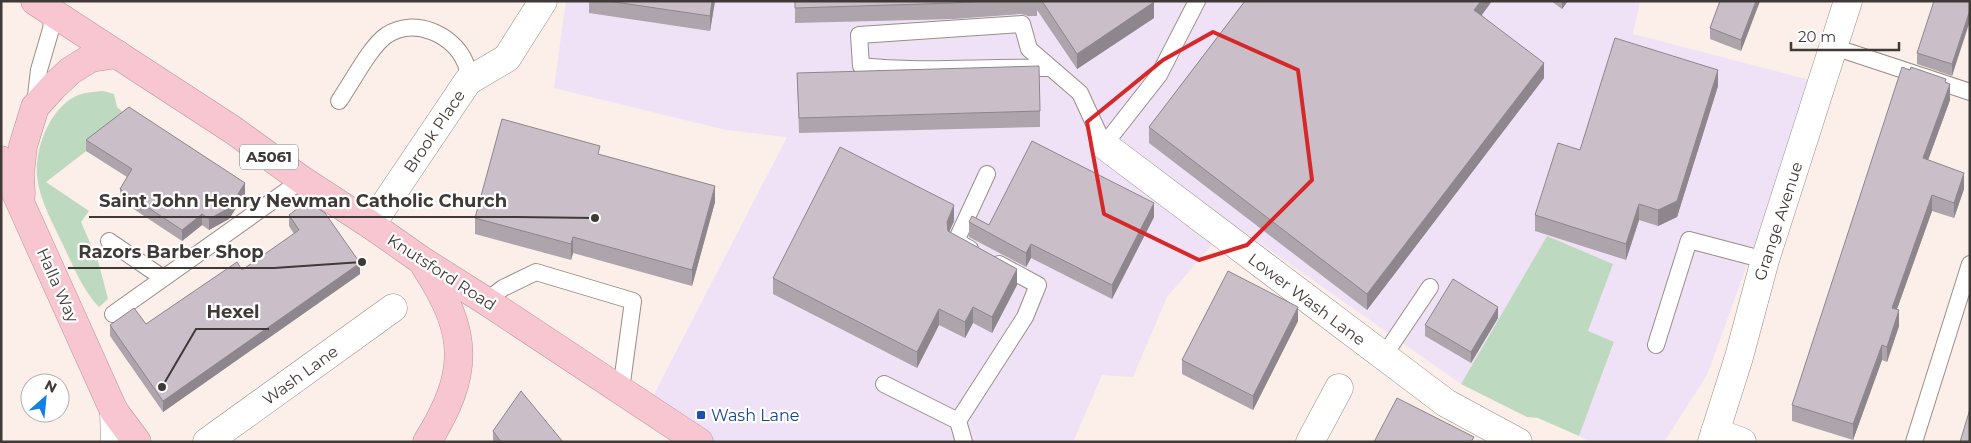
<svg xmlns="http://www.w3.org/2000/svg" width="1971" height="443" viewBox="0 0 1971 443" font-family="Montserrat,sans-serif">
<style>
.industrial{fill:#efe2f6}
.green{fill:#bdd9bf}
.lines{fill:none;stroke-linecap:round;stroke-linejoin:round}
.lane-casing{stroke:#9a8d87;stroke-width:18}
.street-casing{stroke:#9a8d87;stroke-width:29}
.secondary-casing{stroke:#9a8d87;stroke-width:29}
.highway-casing{stroke:#b7959a;stroke-width:29}
.lane{stroke:#fff;stroke-width:16}
.street{stroke:#fff;stroke-width:28}
.secondary{stroke:#fff;stroke-width:28}
.highway{stroke:#f7c6d0;stroke-width:28}
.wall{fill:#aea4ac}
.shaded-wall{fill:#8d868c}
.building{fill:#cabfc8;stroke:#8d868c}
.marked{fill:none;stroke:#d62828;stroke-width:4;stroke-linejoin:round}
.transit-dot{fill:#1a4fb4;stroke:#fff;stroke-width:2}
.labels{text-anchor:middle;stroke-width:4.5;stroke-linejoin:round;paint-order:stroke}
.shield{fill:#fff;stroke:#797573;stroke-width:1}
.shield-label{font-size:15px;font-weight:bold;fill:#3f3a37}
.street-label{font-size:16px;fill:#3f3a37;stroke:#fff}
.transit-label{font-size:16px;fill:#164399;stroke:#fff;text-anchor:start}
.leader{fill:none;stroke:#3f3a37;stroke-width:2}
.callout-dot{fill:#3f3a37;stroke:#fff;stroke-width:2}
.callout-label{font-size:18px;text-anchor:middle;font-weight:bold;fill:#3f3a37;stroke:#fff;stroke-width:4.5;stroke-linejoin:round;paint-order:stroke}
</style>
<rect width="100%" height="100%" fill="#fceee8"/>
<polygon class="industrial" points="566,1 1640,1 1633,34 1814,81 1707,375 1664,442 1592,442 1579,436 1614,343 1587,331 1613,264 1547,236 1461,384 1227,220 1210,247 1167,297 1133,377 1102,375 1073,442 706,442 647,408 787,137 726,130 554,88"/>
<g class="green">
<path d="M103,91l11,3 3,13 12,11 -83,64 43,29 -8,11 17,39 10,38 -9,8c-16,-17 -25,-39 -35,-60 -10,-22 -25,-47 -27,-72 -2,-28 13,-66 39,-79 8,-4 18,-4 27,-5z"/>
<polygon points="1547,236 1613,264 1588,331 1614,342 1579,436 1538,418 1527,417 1461,384"/>
</g>
<g class="lines">
<defs>
<g id="lane">
<polyline points="1834,47 1970,92"/>
<path d="M1049,68c-62,-2 -126,5 -188,-2l-2,-31 163,-11 7,25 51,44 24,52 55,-70 38,-74"/>
<path d="M339,101c12,-17 32,-56 48,-66 27,-18 66,-1 78,27 3,5 2,13 3,19"/>
<polyline points="35,104 39,70 51,29 54,6"/>
<polyline points="109,241 163,278"/>
<polyline points="970,249 956,241 987,174"/>
<polyline points="486,301 503,288 536,272 633,301 621,390"/>
<polyline points="113,314 302,180"/>
<polyline points="1656,345 1689,240 1765,260"/>
<polyline points="1383,357 1430,287"/>
<polyline points="884,384 958,421 964,442"/>
<polyline points="958,421 1025,317 1038,285 999,264"/>
<polyline points="1914,442 1970,264"/>
</g>
<g id="street">
<polyline points="1104,145 1446,403 1518,442"/>
<polyline points="371,225 468,81 507,58 543,1"/>
<polyline points="1715,432 1742,442"/>
<polyline points="207,442 393,308"/>
<polyline points="1310,442 1339,388"/>
<polyline points="1712,442 1739,357 1765,260 1848,1"/>
</g>
<polyline id="secondary" points="114,411 115,442"/>
<g id="highway">
<polyline points="35,1 233,130 302,180 371,225 421,260 486,301 699,442"/>
<polyline points="1,160 114,411 137,442"/>
<polyline points="21,194 20,174 23,146 35,107 52,88 70,71 91,58 117,54"/>
<path d="M425,266c44,67 45,107 2,176"/>
</g>
</defs>
<use href="#lane" class="lane-casing"/>
<use href="#street" class="street-casing"/>
<use href="#secondary" class="secondary-casing"/>
<use href="#highway" class="highway-casing"/>
<use href="#lane" class="lane"/>
<use href="#street" class="street"/>
<use href="#secondary" class="secondary"/>
<use href="#highway" class="highway"/>
</g>
<g class="wall">
<polygon points="589,1 715,1 710,31 589,13"/>
<polygon points="795,1 1153,1 1154,18 1077,69 1037,10 1037,16 1028,16 1021,14 954,19 795,23"/>
<polygon points="1245,1 1492,1 1482,15 1544,78 1367,310 1149,143 1149,127"/>
<polygon points="1551,1 1568,1 1562,9"/>
<polygon points="1720,1 1760,1 1741,51 1710,39 1710,28"/>
<polygon points="1970,1 1952,76 1917,64 1917,53"/>
<polygon points="797,73 1040,111 1040,127 799,133"/>
<polygon points="1946,83 1950,100 1928,160 1964,189 1954,218 1932,211 1897,309 1899,326 1887,362 1882,360 1853,440 1792,421 1792,405"/>
<polygon points="1718,86 1677,217 1658,226 1639,220 1626,260 1535,231 1535,215 1580,150"/>
<polygon points="86,140 245,194 229,219 209,230 202,225 182,241 120,200 120,189 127,177 86,151"/>
<polygon points="600,155 715,202 692,286 573,253 571,260 475,234 475,218"/>
<polygon points="289,215 360,274 163,412 110,336 110,325 146,324 242,270 294,234 289,226"/>
<polygon points="1154,217 1112,299 1031,258 1026,267 969,237 969,222 989,225"/>
<polygon points="954,221 949,232 1017,285 992,333 973,323 965,338 939,325 917,368 773,294 773,278"/>
<polygon points="1498,318 1471,363 1425,336 1425,325"/>
<polygon points="1298,321 1253,410 1182,374 1182,360"/>
<polygon points="493,431 563,442 493,442"/>
</g>
<g class="shaded-wall">
<polygon points="712,1 715,1 710,31 710,16"/>
<polygon points="1481,1 1492,1 1474,25 1474,10"/>
<polygon points="1562,1 1568,1 1562,9"/>
<polygon points="1756,1 1760,1 1741,51 1741,40"/>
<polygon points="1154,2 1154,18 1077,69 1077,54"/>
<polygon points="1970,10 1970,21 1952,76 1952,64"/>
<polygon points="1544,63 1544,78 1367,310 1367,294"/>
<polygon points="1718,70 1718,86 1677,217 1658,226 1658,210"/>
<polygon points="1950,84 1950,100 1923,174 1923,158"/>
<polygon points="1964,173 1964,189 1954,218 1954,203"/>
<polygon points="245,183 245,194 229,219 209,230 209,219"/>
<polygon points="715,186 715,202 692,286 692,270"/>
<polygon points="1932,195 1932,211 1892,323 1892,308"/>
<polygon points="1154,203 1154,217 1112,299 1112,285"/>
<polygon points="1639,204 1639,220 1626,260 1626,244"/>
<polygon points="954,205 954,221 947,237 947,222"/>
<polygon points="202,214 202,225 182,241 182,230"/>
<polygon points="573,237 573,253 571,260 571,244"/>
<polygon points="1031,244 1031,258 1026,267 1026,253"/>
<polygon points="360,263 360,274 163,412 163,401"/>
<polygon points="1017,269 1017,285 992,333 992,317"/>
<polygon points="973,307 973,323 965,338 965,322"/>
<polygon points="1298,307 1298,321 1253,410 1253,396"/>
<polygon points="1498,307 1498,318 1471,363 1471,352"/>
<polygon points="939,309 939,325 917,368 917,352"/>
<polygon points="1899,310 1899,326 1887,362 1887,347"/>
<polygon points="1882,345 1882,360 1853,440 1853,424"/>
</g>
<g class="building">
<polygon points="608,1 712,1 710,16"/>
<polygon points="795,1 984,1 954,3 795,8"/>
<polygon points="1042,1 1153,1 1154,2 1077,54"/>
<polygon points="1245,1 1481,1 1474,10 1544,63 1367,294 1149,127"/>
<polygon points="1720,1 1756,1 1741,40 1710,28"/>
<polygon points="1934,1 1970,1 1970,10 1952,64 1917,53"/>
<polygon points="1615,38 1718,70 1677,201 1658,210 1639,204 1626,244 1535,215 1558,143 1580,150"/>
<polygon points="1039,66 1040,111 799,118 797,73"/>
<polygon points="1902,67 1910,70 1911,67 1946,79 1945,82 1950,84 1923,158 1964,173 1954,203 1932,195 1892,308 1899,310 1887,347 1882,345 1853,424 1792,405"/>
<polygon points="129,107 245,183 229,208 209,219 202,214 182,230 120,189 132,169 86,140"/>
<polygon points="502,119 600,146 598,154 715,186 692,270 573,237 571,244 475,218"/>
<polygon points="1032,141 1154,203 1112,285 1031,244 1026,253 969,222 972,216 989,225"/>
<polygon points="840,147 954,205 947,222 948,231 1017,269 992,317 973,307 965,322 939,309 917,352 773,278"/>
<polygon points="307,201 325,213 360,263 163,401 110,325 134,308 146,324 237,262 242,270 299,230 289,215"/>
<polygon points="1228,271 1298,307 1253,396 1182,360"/>
<polygon points="1453,279 1498,307 1471,352 1425,325"/>
<polygon points="521,391 563,442 501,442 493,431"/>
<polygon points="1397,398 1474,437 1471,442 1374,442"/>
<polygon points="1970,409 1970,442 1960,442"/>
</g>
<path class="marked" d="M1213,32l85,38 14,110 -65,65 -48,15 -95,-46 -17,-92 76,-62z"/>
<rect class="transit-dot" x="696" y="410" width="10" height="10" rx="2.5"/>
<g class="labels">
<rect class="shield" x="240" y="144.5" width="58" height="25" rx="4"/>
<g class="shield-label">
<text x="269" y="162">A5061</text>
</g>
<g class="street-label">
<text transform="translate(434 131) rotate(-56)" y="6">Brook Place</text>
<text transform="translate(1778 221) rotate(-72)" y="6">Grange Avenue</text>
<text transform="translate(442 272) rotate(33)" y="6">Knutsford Road</text>
<text transform="translate(58 285) rotate(66)" y="6">Halla Way</text>
<text transform="translate(1307 299) rotate(37)" y="6">Lower Wash Lane</text>
<text transform="translate(300 375) rotate(-36)" y="6">Wash Lane</text>
</g>
<g class="transit-label">
<text x="711" y="421">Wash Lane</text>
</g>
</g>
<path class="leader" d="M595 218L517 217H89M362 262L274 268H68M162 387L196 329H269"/>
<g class="callout-dot">
<circle cx="595" cy="218" r="5"/>
<circle cx="362" cy="262" r="5"/>
<circle cx="162" cy="387" r="5"/>
</g>
<g class="callout-label">
<text x="303" y="207">Saint John Henry Newman Catholic Church</text>
<text x="171" y="258">Razors Barber Shop</text>
<text x="233" y="318">Hexel</text>
</g>
<rect width="1971" height="443" fill="none" stroke="#3f3a37" stroke-width="5"/>
<g transform="translate(45 398) rotate(27)"><circle r="24" fill="#ffffff" stroke="#b2b0af"/>
<path d="M0-4L9 19L0 12L-9 19Z" fill="#147fe6"/>
<text y="-8" font-size="14" font-weight="bold" text-anchor="middle" fill="#3f3a37">N</text>
</g>
<path d="M1791 42v8h108v-8" fill="none" stroke="#3f3a37" stroke-width="2.5"/>
<text x="1798" y="42" font-size="15" fill="#3f3a37" stroke="#ffffff" stroke-width="4" paint-order="stroke">20 m</text>
</svg>
